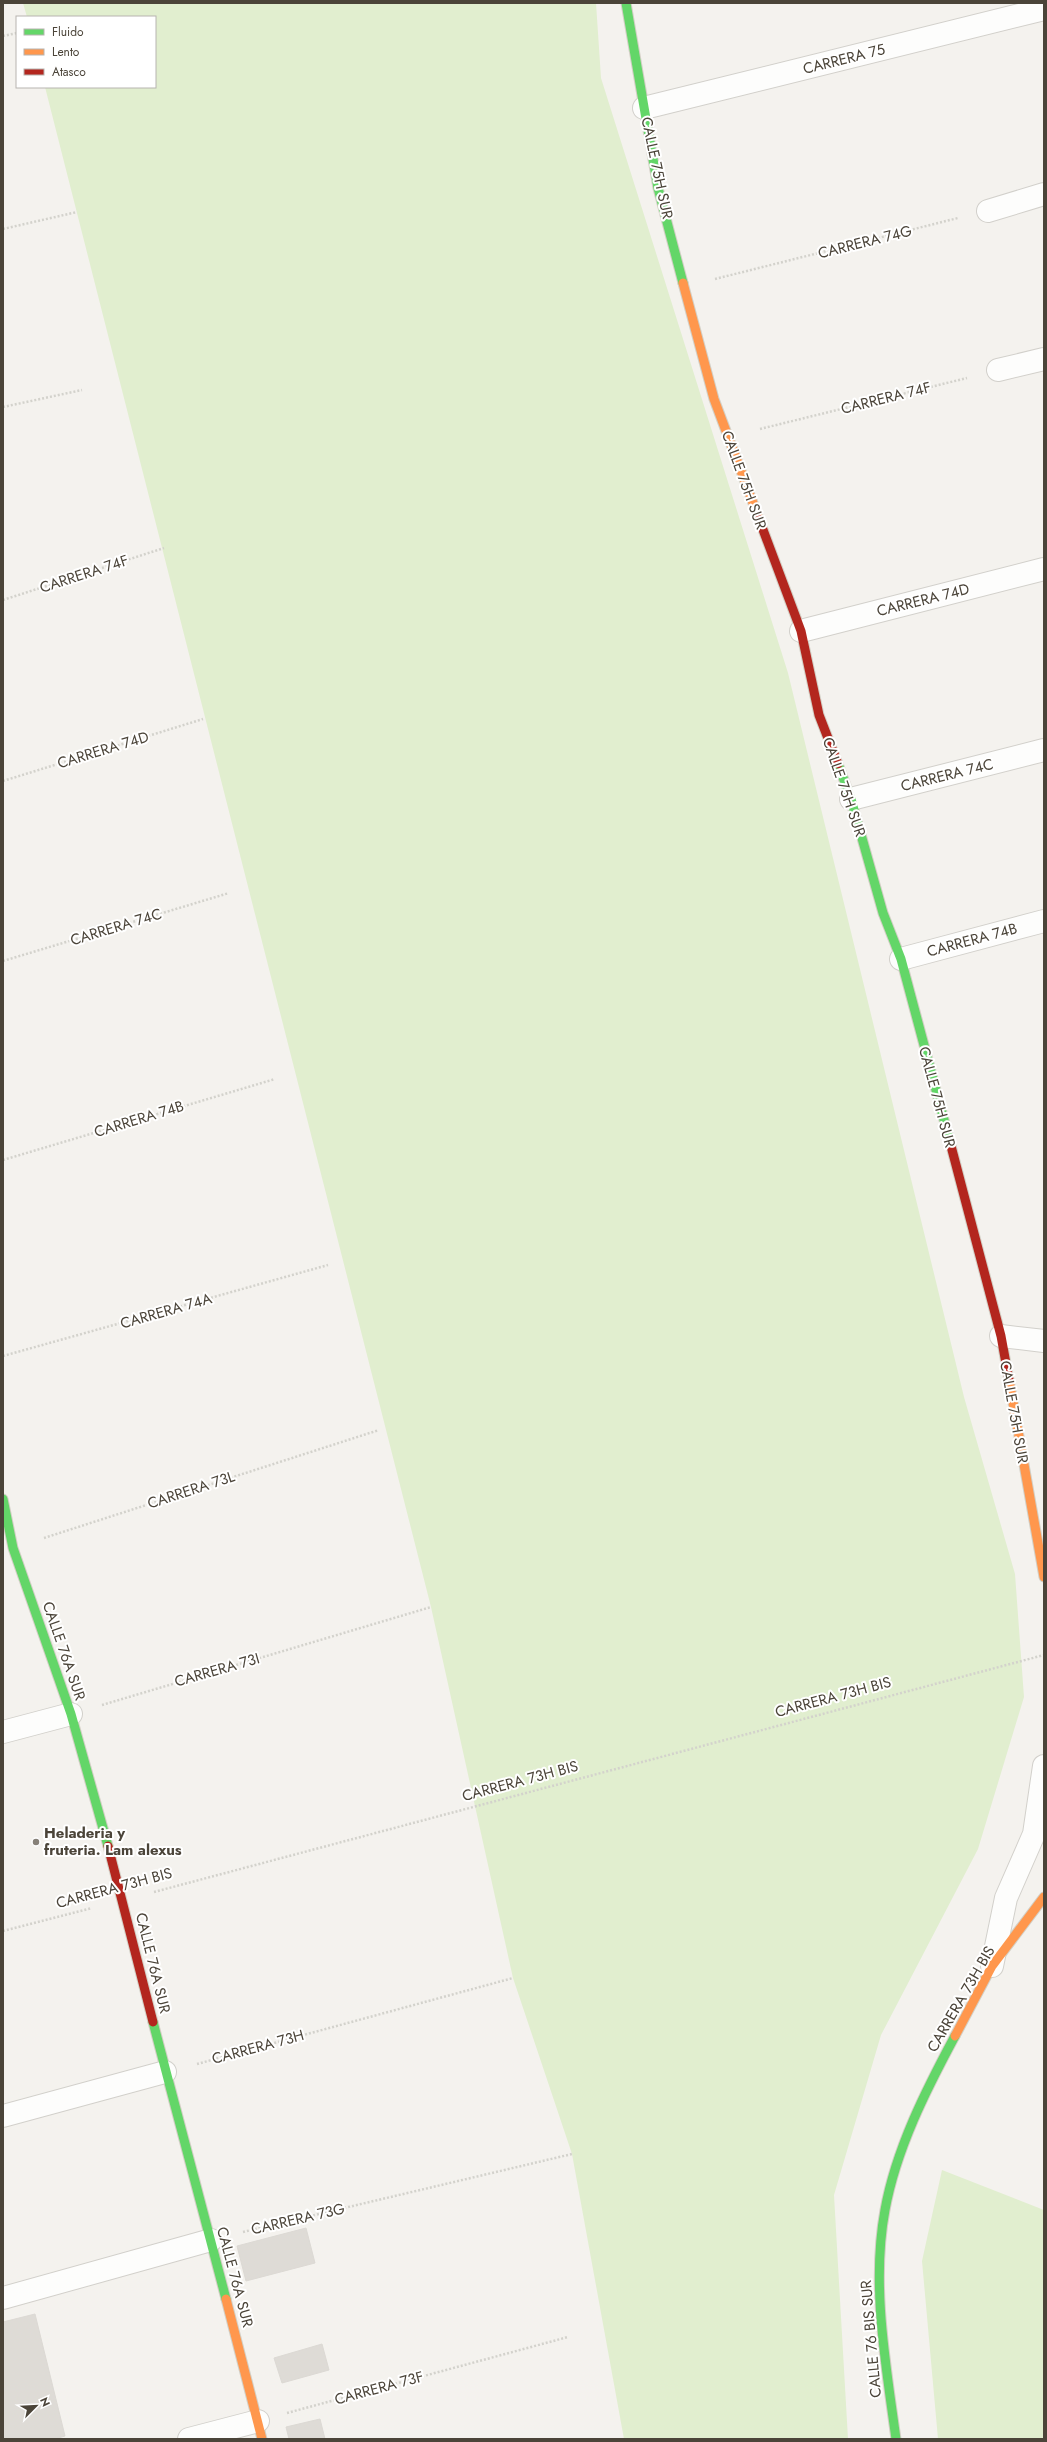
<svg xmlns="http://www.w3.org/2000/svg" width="1047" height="2442" viewBox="0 0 1047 2442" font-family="Jost,sans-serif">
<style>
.green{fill:#e1eecf}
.building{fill:#dedbd6;stroke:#dcd9d4}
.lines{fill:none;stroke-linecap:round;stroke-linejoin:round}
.street-casing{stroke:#d2d0cb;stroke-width:24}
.fast-casing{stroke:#d3cfc5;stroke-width:11}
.slow-casing{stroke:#d3cfc5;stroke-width:11}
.jam-casing{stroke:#d3cfc5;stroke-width:11}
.path{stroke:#d3d2cc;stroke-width:2.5;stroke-dasharray:2 2;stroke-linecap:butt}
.street{stroke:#fdfdfc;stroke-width:22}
.fast{stroke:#63d668;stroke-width:9}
.slow{stroke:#ff974d;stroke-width:9}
.jam{stroke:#b3261e;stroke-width:9}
.poi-dot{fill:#868178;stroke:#fff;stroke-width:1.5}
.labels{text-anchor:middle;stroke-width:4;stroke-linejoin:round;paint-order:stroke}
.street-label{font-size:15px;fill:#4b4439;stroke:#fff}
.poi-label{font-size:15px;font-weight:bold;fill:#4b4439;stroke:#fff;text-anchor:start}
</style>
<rect width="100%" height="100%" fill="#f4f2ee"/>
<g class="green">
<polygon points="23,3 596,3 601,78 788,673 964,1397 1015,1574 1024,1697 978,1849 881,2035 834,2195 848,2439 624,2439 572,2154 513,1978 431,1607 45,87 155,87 155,17 27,17"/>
<polygon points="942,2170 1044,2210 1044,2439 938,2439 922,2261"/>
</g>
<g class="building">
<polygon points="306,2228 315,2263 246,2281 237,2246"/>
<polygon points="35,2314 65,2436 55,2439 3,2439 3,2322"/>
<polygon points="322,2344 329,2370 282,2383 274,2358"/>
<polygon points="320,2419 325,2439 289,2439 286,2427"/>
</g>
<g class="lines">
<defs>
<g id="street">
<polyline points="644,108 1044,9"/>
<polyline points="988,211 1044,194"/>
<polyline points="998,370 1044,359"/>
<polyline points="801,631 1044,569"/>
<polyline points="851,799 1044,750"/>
<polyline points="901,959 1044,921"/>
<polyline points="1001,1336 1044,1341"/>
<polyline points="3,1732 71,1714"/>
<polyline points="992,1966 1006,1898 1034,1834 1044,1766"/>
<polyline points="3,2116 165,2072"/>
<polyline points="3,2298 211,2240"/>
<polyline points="189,2439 258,2421"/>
</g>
<g id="fast">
<polyline points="626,3 658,188 683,283"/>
<polyline points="838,764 851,799 883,913 901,959 951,1146"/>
<polyline points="3,1499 13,1548 71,1714 108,1846"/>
<polyline points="153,2022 226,2299"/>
<path d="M896,2439c-10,-74 -25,-155 -11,-229 11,-61 41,-120 70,-174"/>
</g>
<g id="slow">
<polyline points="683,283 714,399 759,519"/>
<polyline points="1009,1380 1044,1577"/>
<polyline points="955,2036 992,1966 1044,1897"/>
<polyline points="226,2299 262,2439"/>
</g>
<g id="jam">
<polyline points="759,519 801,631 819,715 838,764"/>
<polyline points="951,1146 1001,1336 1009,1380"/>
<polyline points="108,1846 153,2022"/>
</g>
</defs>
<use href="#street" class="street-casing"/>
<use href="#fast" class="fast-casing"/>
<use href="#slow" class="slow-casing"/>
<use href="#jam" class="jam-casing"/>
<g class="path">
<polyline points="3,36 17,33"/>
<polyline points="3,229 77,212"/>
<polyline points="715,279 958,218"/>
<polyline points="3,407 82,390"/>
<polyline points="760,429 967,378"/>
<polyline points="3,600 164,548"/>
<polyline points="3,781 203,719"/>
<polyline points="3,961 229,893"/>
<polyline points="3,1160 275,1079"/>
<polyline points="3,1356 328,1265"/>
<polyline points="44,1538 379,1430"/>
<polyline points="102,1705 431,1607"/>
<polyline points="154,1892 1044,1655"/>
<polyline points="3,1931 92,1908"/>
<polyline points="197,2064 513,1978"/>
<polyline points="243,2232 572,2154"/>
<polyline points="287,2413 568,2337"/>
</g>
<use href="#street" class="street"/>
<use href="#fast" class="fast"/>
<use href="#slow" class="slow"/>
<use href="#jam" class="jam"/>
</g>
<circle class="poi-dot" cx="36" cy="1842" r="4"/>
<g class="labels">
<g class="street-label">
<text transform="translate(844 59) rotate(-14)" y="5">CARRERA 75</text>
<text transform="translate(657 168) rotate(78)" y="5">CALLE 75H SUR</text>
<text transform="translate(865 242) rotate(-14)" y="5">CARRERA 74G</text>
<text transform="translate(886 398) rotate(-14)" y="5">CARRERA 74F</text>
<text transform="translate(744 480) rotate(70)" y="5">CALLE 75H SUR</text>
<text transform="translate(84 574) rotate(-18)" y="5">CARRERA 74F</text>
<text transform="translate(923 600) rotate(-14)" y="5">CARRERA 74D</text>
<text transform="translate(103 750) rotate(-17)" y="5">CARRERA 74D</text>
<text transform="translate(947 775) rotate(-14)" y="5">CARRERA 74C</text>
<text transform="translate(844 787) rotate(71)" y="5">CALLE 75H SUR</text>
<text transform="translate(116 927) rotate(-17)" y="5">CARRERA 74C</text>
<text transform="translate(972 940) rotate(-15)" y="5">CARRERA 74B</text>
<text transform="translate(937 1097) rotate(75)" y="5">CALLE 75H SUR</text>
<text transform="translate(139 1119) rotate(-17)" y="5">CARRERA 74B</text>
<text transform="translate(166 1311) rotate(-16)" y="5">CARRERA 74A</text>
<text transform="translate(1014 1412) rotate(80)" y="5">CALLE 75H SUR</text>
<text transform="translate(191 1490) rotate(-18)" y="5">CARRERA 73L</text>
<text transform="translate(64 1651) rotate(71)" y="5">CALLE 76A SUR</text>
<text transform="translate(217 1670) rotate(-16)" y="5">CARRERA 73I</text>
<text transform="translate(833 1697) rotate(-15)" y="5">CARRERA 73H BIS</text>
<text transform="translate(520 1781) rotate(-15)" y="5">CARRERA 73H BIS</text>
<text transform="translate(114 1888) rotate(-15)" y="5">CARRERA 73H BIS</text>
<text transform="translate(153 1963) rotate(76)" y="5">CALLE 76A SUR</text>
<text transform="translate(961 1999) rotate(-60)" y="5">CARRERA 73H BIS</text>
<text transform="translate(258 2047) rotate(-15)" y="5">CARRERA 73H</text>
<text transform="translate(298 2219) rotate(-13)" y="5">CARRERA 73G</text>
<text transform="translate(235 2277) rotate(75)" y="5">CALLE 76A SUR</text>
<text transform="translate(871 2339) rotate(-95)" y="5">CALLE 76 BIS SUR</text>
<text transform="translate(379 2388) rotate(-15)" y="5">CARRERA 73F</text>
</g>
<g class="poi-label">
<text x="44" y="1838">Heladeria y<tspan x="44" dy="17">fruteria. Lam alexus</tspan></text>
</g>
</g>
<rect width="1047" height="2442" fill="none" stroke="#4b4439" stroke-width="8"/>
<rect x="16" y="16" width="140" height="72" fill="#ffffff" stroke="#b7b4b0"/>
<rect x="24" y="29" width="20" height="6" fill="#63d668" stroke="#b7b4b0"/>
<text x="52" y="36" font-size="12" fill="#4b4439">Fluido</text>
<rect x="24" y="49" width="20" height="6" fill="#ff974d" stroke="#b7b4b0"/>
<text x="52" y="56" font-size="12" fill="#4b4439">Lento</text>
<rect x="24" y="69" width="20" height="6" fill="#b3261e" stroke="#b7b4b0"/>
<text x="52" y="76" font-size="12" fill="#4b4439">Atasco</text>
<g transform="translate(36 2406) rotate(66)" stroke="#ffffff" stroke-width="3" paint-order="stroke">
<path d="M0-3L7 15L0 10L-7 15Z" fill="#4b4439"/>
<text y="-6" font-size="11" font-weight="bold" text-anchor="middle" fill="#4b4439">N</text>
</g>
</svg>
